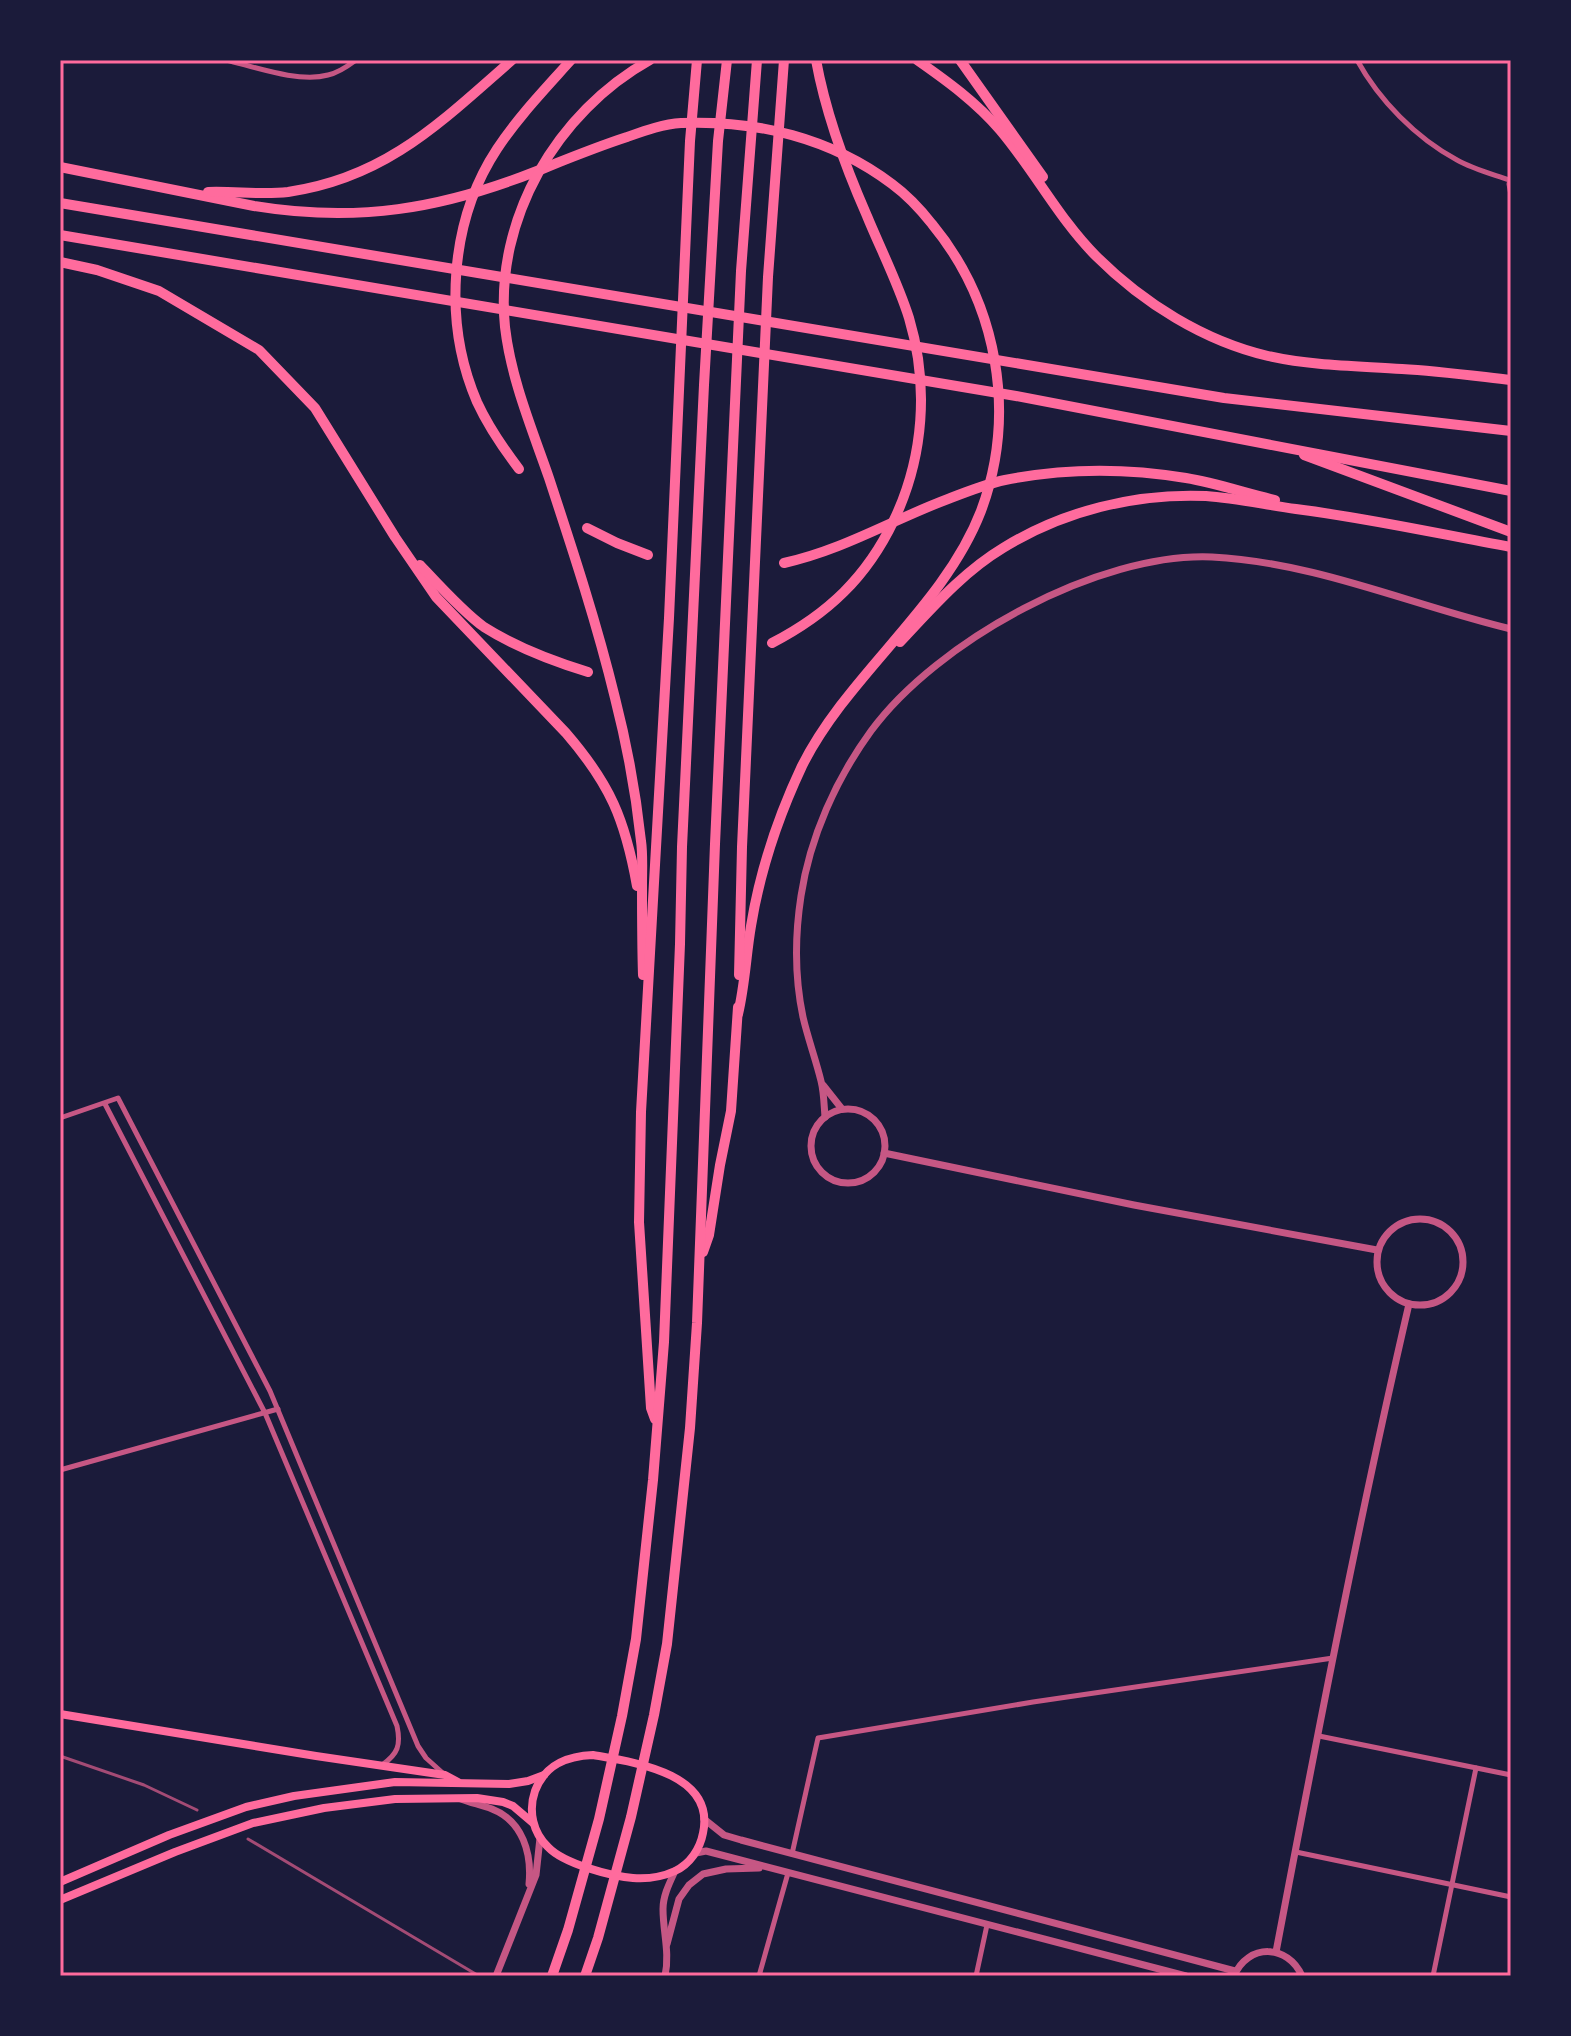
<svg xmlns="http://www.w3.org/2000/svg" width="1571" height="2036" viewBox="0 0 1571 2036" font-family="'Archivo Narrow',sans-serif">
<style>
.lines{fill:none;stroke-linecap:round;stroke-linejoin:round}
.minor{stroke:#c65784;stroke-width:5}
.tertiary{stroke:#c65784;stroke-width:7}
.secondary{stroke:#ff6b9d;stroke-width:8}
.motorway{stroke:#ff6b9d;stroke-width:10}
.rail{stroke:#a44b75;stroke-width:3}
.neatline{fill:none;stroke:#ff6b9d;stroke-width:3}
</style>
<rect width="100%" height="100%" fill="#1b1b3a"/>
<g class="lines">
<g class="minor">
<path d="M226,60c29,7 73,23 102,15 10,-2 20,-9 28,-15"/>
<path d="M1357,60c22,40 59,78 100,100 16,9 35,14 52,20"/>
<polyline points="1511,175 1509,184 1511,195"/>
<path d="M105,1104l160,309 132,313c4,19 1,28 -15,39"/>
<polyline points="60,1118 118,1098 270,1391 418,1746 426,1758 445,1775"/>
<polyline points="60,1470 278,1409"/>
<polyline points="1319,1736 1511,1775"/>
<polyline points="1296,1852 1511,1897"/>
<polyline points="792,1854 818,1738 1033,1702 1333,1658"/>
<polyline points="759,1976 788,1873"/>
<polyline points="976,1976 987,1925"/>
<polyline points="1433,1976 1476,1768"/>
</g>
<g class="tertiary">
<polyline points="823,1085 842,1109"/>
<circle cx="848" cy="1146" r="37"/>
<path d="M825,1117c-1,-12 -1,-24 -4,-36 -5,-21 -13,-42 -18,-64 -8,-38 -8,-82 -2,-121 9,-59 35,-117 70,-165 66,-90 228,-179 341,-174 103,5 199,48 299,72"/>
<polyline points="884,1153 1134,1205 1377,1250"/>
<circle cx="1420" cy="1262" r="43"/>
<path d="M461,1799c10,4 21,6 31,10 31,12 40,45 37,75"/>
<polyline points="704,1819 724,1835 741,1840 1235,1971"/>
<polyline points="696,1853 706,1851 1186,1976"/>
<polyline points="667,1944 679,1899 689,1885 703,1874 726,1869 759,1868"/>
<path d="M1276,1952c41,-216 83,-433 133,-648"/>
<polyline points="496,1976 536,1875 540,1838"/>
<path d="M665,1976c5,-23 -2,-44 -2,-67 0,-13 6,-25 12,-38"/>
<path d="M1234,1976c14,-33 54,-32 68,0"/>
</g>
<g class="secondary">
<polyline points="60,1714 316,1756 445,1775 458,1782"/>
<path d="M593,1755c40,7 123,18 110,78 -3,16 -13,31 -28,38 -13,6 -28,8 -42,7 -22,-2 -69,-14 -85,-31 -15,-14 -20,-36 -13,-56 10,-26 31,-35 58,-36z"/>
<polyline points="60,1882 169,1835 246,1807 294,1796 395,1782 509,1784 528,1781 544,1775"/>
<polyline points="60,1900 175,1852 253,1823 324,1808 395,1799 477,1798 503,1802 513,1806 533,1823"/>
</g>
<g class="motorway">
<path d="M917,60c30,21 59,42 83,70 34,40 59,89 96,126 47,47 108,85 172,100 44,10 89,10 134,13 36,2 73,7 109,11"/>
<polyline points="960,60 1043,177"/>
<path d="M60,167l194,39c103,17 187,3 283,-35 30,-12 59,-24 90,-34 17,-6 36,-13 54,-14 76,-3 150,15 211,61 15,11 29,26 40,40 66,80 85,190 49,287 -37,96 -133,163 -179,255 -24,51 -42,105 -51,160 -5,29 -6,59 -13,88"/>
<path d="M208,192c27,-1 53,3 80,0 98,-14 153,-70 224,-132"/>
<polyline points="60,203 1224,398 1511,431"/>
<polyline points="60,235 1016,396 1511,491"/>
<path d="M60,262l37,8 62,21 100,59 56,58 80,129 41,60 130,136c44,51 59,86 71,153"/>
<polyline points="1304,455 1511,532"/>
<path d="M519,469c-16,-21 -31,-43 -42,-67 -34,-79 -28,-180 20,-253 21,-32 48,-60 74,-89"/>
<polyline points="587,528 617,543 648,555"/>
<path d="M784,563c59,-13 108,-43 164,-64 18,-7 38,-15 57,-19 60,-12 121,-12 181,-2 30,5 59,15 89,22"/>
<path d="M420,565c17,18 44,48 64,62 33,21 68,34 104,45"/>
<path d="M900,642c32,-34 63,-70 103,-94 60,-37 132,-55 203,-52 30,2 60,9 90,13 72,9 143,25 215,38"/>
<path d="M772,643c56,-29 95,-66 122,-123 30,-63 35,-135 15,-202 -11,-35 -28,-68 -42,-102 -22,-50 -41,-101 -51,-156"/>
<path d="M643,975c-1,-31 -1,-61 -1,-91 0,-14 1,-29 -1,-43 -5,-47 -14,-96 -26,-143 -18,-74 -42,-147 -66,-220 -17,-49 -38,-99 -44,-151 -11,-108 52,-215 145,-267"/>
<polyline points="739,975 742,847 768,277 784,60"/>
<polyline points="703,1252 709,1235 720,1165 731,1111 738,1007"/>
<polyline points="655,1419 651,1408 639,1222 641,1112 669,618 690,141 697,60"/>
<polyline points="552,1976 568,1930 599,1819 622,1716 636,1639 653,1480 664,1342 680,944 682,847 704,385 718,141 727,60"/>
<polyline points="585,1976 598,1938 631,1817 654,1715 667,1644 690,1428 697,1323 715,844 741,271 757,60"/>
</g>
<g class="rail">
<polyline points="60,1756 144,1785 197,1810"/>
<polyline points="248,1839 479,1976"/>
</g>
</g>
<rect width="1571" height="2036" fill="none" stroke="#1b1b3a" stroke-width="124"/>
<rect x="62" y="62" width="1447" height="1912" class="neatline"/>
</svg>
